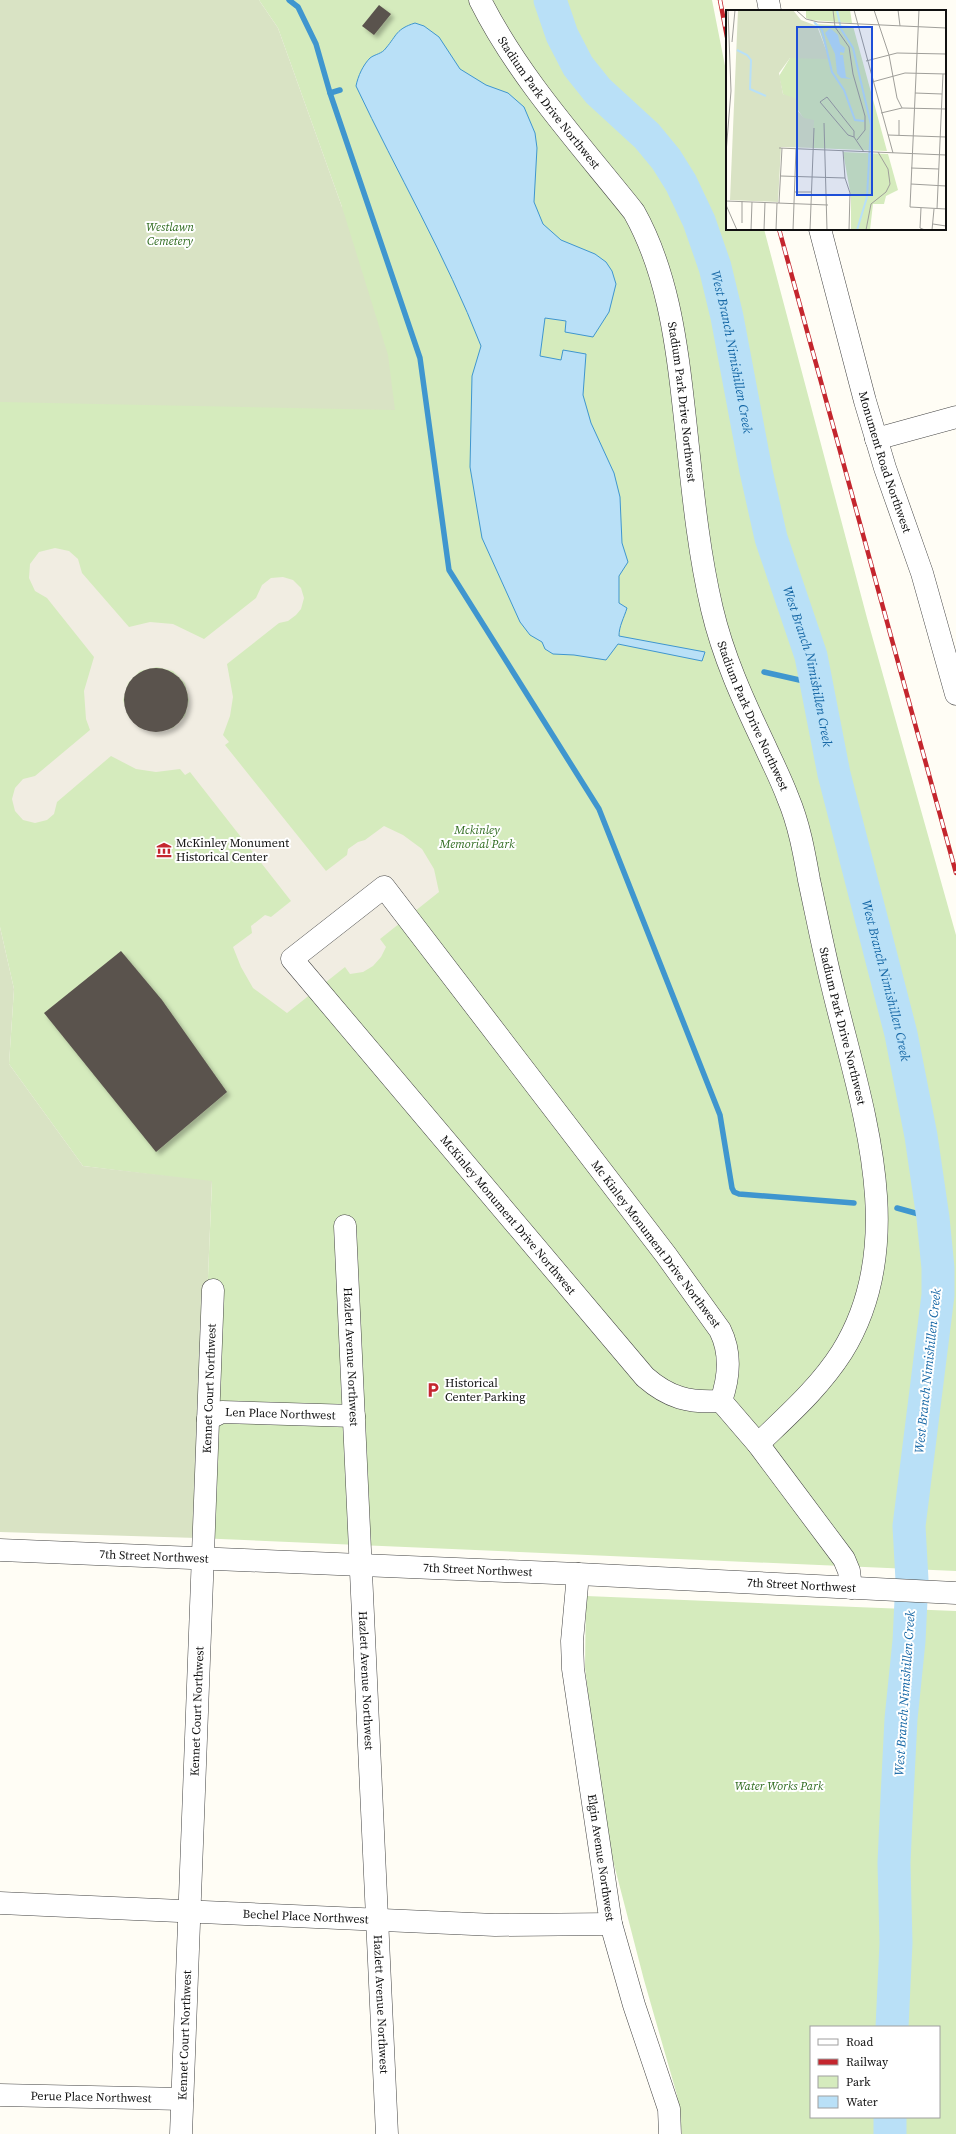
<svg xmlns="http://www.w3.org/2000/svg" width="956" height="2134" viewBox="0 0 956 2134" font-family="'Source Serif 4',serif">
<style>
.green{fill:#d5ebbd;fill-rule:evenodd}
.cemetery{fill:#d9e3c4}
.plaza{fill:#f1ede2;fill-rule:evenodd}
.water{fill:#b9e0f7;stroke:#3f96cf}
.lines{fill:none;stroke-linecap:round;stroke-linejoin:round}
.stream{stroke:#3f96cf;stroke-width:5.5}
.river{stroke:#b9e0f7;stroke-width:33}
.building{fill:#5a524d;filter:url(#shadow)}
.minor-casing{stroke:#444;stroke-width:23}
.minor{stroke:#fff;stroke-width:22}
.rail-casing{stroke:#c4262e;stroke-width:4.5}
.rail{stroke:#fff;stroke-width:3;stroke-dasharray:9;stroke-linecap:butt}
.labels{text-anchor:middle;stroke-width:4;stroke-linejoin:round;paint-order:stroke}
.street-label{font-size:12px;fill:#111;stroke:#fff}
.park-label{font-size:12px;font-style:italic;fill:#2f6b1f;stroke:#fff}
.poi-label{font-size:12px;fill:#111;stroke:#fff;text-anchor:start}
.water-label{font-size:13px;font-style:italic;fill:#1768a6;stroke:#fff}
.inset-river{fill:none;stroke:#b9e0f7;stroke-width:2}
.inset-road{fill:none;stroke:#a09f9a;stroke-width:1}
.view{fill:#1d4ed8;fill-opacity:0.15;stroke:#1d4ed8;stroke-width:2}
.inset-edge{fill:none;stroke:#111;stroke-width:2}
</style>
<defs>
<filter id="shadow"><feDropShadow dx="3.5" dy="3.5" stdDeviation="2" flood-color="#0004"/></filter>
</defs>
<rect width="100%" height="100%" fill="#fffdf5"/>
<g class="green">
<polygon points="259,0 712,0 727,76 727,229 764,229 867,618 956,935 956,1571 197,1538 212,1182 83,1166 9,1064 14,989 0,927 0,402 342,207 278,28"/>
<path d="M586,1596l370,15v523h-274l-5,-39 -33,-115 -35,-135 -17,-117 -7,-61zM811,2027h128v90h-128z"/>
</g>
<g class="cemetery">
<polygon points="0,0 259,0 278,28 342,207 388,355 395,410 0,402"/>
<polygon points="0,927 14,989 9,1064 83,1166 212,1181 197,1538 0,1532"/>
</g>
<path class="plaza" d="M55,548l14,3 9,8 4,14 47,54 21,-5 23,2 31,15 52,-41 6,-13 9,-7 12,-1 10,3 8,8 3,10 -3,11 -5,6 -8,6 -9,2 -52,41 6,33 -3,19 -7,19 6,7 -4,3 101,126 21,-16 1,-6 10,-7 7,-2 19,-14 19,9 19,14 12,20 5,23 -59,47 6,8 -5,10 -8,9 -10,6 -13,2 -5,-7 -58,46 -34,-25 -12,-21 -8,-20 19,-14 -1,-7 14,-11 6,2 20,-16 -101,-129 -5,3 -5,-6 -24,3 -20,-3 -25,-13 -54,46 -3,12 -7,6 -12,3 -12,-3 -8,-9 -3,-12 3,-11 8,-9 12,-3 55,-46 -4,-11 -2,-28 10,-34 -47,-59 -12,-7 -6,-13 1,-14 9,-12zM157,667l16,4 12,12 4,17 -4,16 -12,12 -17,4 -16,-4 -12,-12 -5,-16 5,-17 12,-12z"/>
<path class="water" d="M415,23l9,3 15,11 21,32 26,16 22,8 16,14 11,26 2,15 -3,54 9,22 18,16 34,14 11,8 6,9 4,13 -7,28 -16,25 -28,-5 1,-11 -21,-3 -5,38 21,4 2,-10 23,4 -3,41 8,28 23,50 6,24 2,46 6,19 -9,14v27l8,5c-3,10 -8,18 -8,28l86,16 -3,9 -84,-17 -12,16 -32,-5 -21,-1 -8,-5 -3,-7 -12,-7 -10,-13 -38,-84 -12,-71 2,-91 9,-30c-35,-90 -84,-173 -125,-260 2,-10 7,-21 14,-28 5,-4 12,-4 16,-10 11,-13 10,-19 29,-25z"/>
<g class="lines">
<g class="stream">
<polyline points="289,0 298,7 316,44 330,93 420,358 449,570 599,809 720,1115 732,1188 734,1192 739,1194 854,1203"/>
<polyline points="330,93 340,90"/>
<polyline points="764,672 817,684"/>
<polyline points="897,1208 933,1218"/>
</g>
<g class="river">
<path id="s1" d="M550,0l12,35 16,31 20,25 49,45 19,23 15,24 18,38 16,46 12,50 29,154 15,67 40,118 23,118 67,260 20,102 12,82 5,50v27l-29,231 3,54 -3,61 -8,78 -4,78 -3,66 2,80 -4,84"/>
<polyline points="890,2134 890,2117"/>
</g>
</g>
<g class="building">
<polygon points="379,5 391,14 374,35 362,26"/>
<circle cx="156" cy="700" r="32"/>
<polygon points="121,951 162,1000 227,1092 156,1152 44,1013"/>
</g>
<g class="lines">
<defs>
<g id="minor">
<path id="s2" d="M480,0c39,78 100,144 154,212 32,57 42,125 49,189 8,69 13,140 29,208 11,47 31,91 52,135 8,18 17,35 24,54 11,26 16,54 21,82 8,37 15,73 24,109 28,117 78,252 9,363 -23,36 -54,63 -84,92"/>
<polyline points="768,0 770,11"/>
<path id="s3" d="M820,229l45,172 20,67 37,105 34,121"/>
<polyline points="876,439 956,417"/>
<path d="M384,887l282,368 54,75c11,22 9,48 1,71 -32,2 -52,-3 -76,-24l-353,-418z"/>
<path id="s4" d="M345,1226l42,908"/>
<polyline points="721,1401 758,1444 844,1559 849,1571 851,1588"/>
<path id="s5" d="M208,1419l14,-7 132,4"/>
<path id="s6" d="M0,1550l578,24 378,19"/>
<path id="s7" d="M578,1574l-6,67 1,28 38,255 23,81 35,104 1,25"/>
<path id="s8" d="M0,1903l495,22 116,-1"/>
<path id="s9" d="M0,2095l182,4"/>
<path id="s10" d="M181,2134l32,-844"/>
</g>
</defs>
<use href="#minor" class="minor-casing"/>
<use href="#minor" class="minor"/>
<defs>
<g id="rail">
<polyline points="720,0 727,37"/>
<polyline points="779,229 956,873"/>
</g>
</defs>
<use href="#rail" class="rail-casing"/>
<use href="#rail" class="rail"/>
</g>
<defs>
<symbol id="museum-bare" viewBox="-9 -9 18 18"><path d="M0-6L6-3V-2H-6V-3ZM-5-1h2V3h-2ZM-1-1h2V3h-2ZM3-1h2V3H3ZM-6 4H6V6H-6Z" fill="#c4262e" stroke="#fff" stroke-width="2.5" paint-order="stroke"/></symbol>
<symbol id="parking-bare" viewBox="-9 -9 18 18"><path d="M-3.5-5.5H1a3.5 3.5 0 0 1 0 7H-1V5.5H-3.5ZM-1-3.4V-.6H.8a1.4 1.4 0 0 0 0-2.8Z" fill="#c4262e" stroke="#fff" stroke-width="2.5" paint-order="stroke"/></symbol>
</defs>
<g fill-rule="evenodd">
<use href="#museum-bare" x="153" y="839" width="22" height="22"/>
<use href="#parking-bare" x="422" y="1379" width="22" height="22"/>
</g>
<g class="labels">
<g class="street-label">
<text dy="4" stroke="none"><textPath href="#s2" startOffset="124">Stadium Park Drive Northwest</textPath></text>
<text dy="4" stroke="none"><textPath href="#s2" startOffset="460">Stadium Park Drive Northwest</textPath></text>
<text dy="4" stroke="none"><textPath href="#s3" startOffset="242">Monument Road Northwest</textPath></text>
<text dy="4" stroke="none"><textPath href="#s2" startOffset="784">Stadium Park Drive Northwest</textPath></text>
<text dy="4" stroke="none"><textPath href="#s2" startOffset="1108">Stadium Park Drive Northwest</textPath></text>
<text transform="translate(508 1215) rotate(50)" y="4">McKinley Monument Drive Northwest</text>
<text transform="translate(656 1244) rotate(53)" y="4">Mc Kinley Monument Drive Northwest</text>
<text dy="4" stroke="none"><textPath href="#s4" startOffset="131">Hazlett Avenue Northwest</textPath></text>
<text dy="4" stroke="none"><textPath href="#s10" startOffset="746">Kennet Court Northwest</textPath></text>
<text dy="4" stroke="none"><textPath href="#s5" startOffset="74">Len Place Northwest</textPath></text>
<text dy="4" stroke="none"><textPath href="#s6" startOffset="154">7th Street Northwest</textPath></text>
<text dy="4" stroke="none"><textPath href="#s6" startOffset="478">7th Street Northwest</textPath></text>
<text dy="4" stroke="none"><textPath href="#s6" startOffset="802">7th Street Northwest</textPath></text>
<text dy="4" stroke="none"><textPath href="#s4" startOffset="455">Hazlett Avenue Northwest</textPath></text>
<text dy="4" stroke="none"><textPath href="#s10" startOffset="423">Kennet Court Northwest</textPath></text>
<text dy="4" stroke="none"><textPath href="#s7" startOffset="286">Elgin Avenue Northwest</textPath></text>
<text dy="4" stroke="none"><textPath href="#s8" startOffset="306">Bechel Place Northwest</textPath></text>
<text dy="4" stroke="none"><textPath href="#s4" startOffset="779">Hazlett Avenue Northwest</textPath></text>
<text dy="4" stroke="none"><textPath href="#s10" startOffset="99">Kennet Court Northwest</textPath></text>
<text dy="4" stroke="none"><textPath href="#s9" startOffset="91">Perue Place Northwest</textPath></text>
</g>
<g class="park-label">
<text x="170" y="231">Westlawn<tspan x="170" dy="14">Cemetery</tspan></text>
<text x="477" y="834">Mckinley<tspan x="477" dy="14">Memorial Park</tspan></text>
<text x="779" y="1790">Water Works Park</text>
</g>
<g class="poi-label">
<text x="176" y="847">McKinley Monument<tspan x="176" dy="14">Historical Center</tspan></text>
<text x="445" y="1387">Historical<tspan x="445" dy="14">Center Parking</tspan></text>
</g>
<g class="water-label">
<text dy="5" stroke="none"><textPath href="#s1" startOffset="406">West Branch Nimishillen Creek</textPath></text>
<text dy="5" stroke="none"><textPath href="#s1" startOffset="730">West Branch Nimishillen Creek</textPath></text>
<text dy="5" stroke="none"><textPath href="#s1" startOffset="1054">West Branch Nimishillen Creek</textPath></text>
<text transform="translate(927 1371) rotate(-84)" y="5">West Branch Nimishillen Creek</text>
<text transform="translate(904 1693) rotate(-86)" y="5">West Branch Nimishillen Creek</text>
</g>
</g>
<g transform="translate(726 10)">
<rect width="220" height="220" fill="#fffdf5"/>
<path d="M80,0h44l2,13 -41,-3 -5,-2zM88,14l39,2 34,125 -74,-3 -9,-29 -6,-9v-5l-15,-11 -4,-18 11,-18 38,-3 -9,-26zM117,142l45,2 10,36 -12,6 -2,8h-11l-3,26h-19v-33z" fill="#d5ebbd"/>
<path d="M12,0h55l8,10 16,6 11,29v4l-38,-1 -11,15 4,21 14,5 1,12 6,7 10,2 -1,28 -32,-1 -3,55 -48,-2z" fill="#d9e3c4"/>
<path d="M104,18l8,7 2,9 5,4 -1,5 -4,-1v3h3l3,22 6,2 -11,-1 -4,-5 -2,-19 -10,-21z" fill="#b9e0f7"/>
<path class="inset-river" d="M111,0l4,19 12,19 18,77 -4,72 -10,33M88,12l8,8 10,42 12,18 11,30 9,1M11,40l10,5 4,5 -1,29 16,7"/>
<path class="inset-road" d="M70,0l10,9 12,3 128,6M107,0l2,17 14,20 4,27 12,42v14l-8,10M128,0l39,143M148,0l15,45 8,43 5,10M172,0l2,16M193,0l-9,197 36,2M6,32l3,-32M0,41v68M140,51l31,-8 49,1M146,72l33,-9 41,1M189,83l27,1M155,103l21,-5 44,1M98,113l3,107M162,125l58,2M173,125v-15M128,127l-6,-2 -28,-33 7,-5 27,34v6l10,15M53,138l167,7M117,141l2,27 5,15 -1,37M0,143l5,-62 -3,-81M185,158l28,1M55,166l64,2M185,174l35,2M69,182h16M0,191l102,4M53,193l3,-55M0,195l11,25M195,198l-1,20 5,2M211,199l6,-135M16,213v-22M207,214l13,2M25,220l1,-28M38,220l1,-28M50,220l1,-27M67,220l3,-81M84,220l4,-102M140,220l5,-26 15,-12 4,-8 -2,-15 -10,-17M206,220l2,-21"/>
<path class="view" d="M71,17h75v168h-75z"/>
<rect width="220" height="220" class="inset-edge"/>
</g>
<rect x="810" y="2026" width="130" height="92" fill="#ffffff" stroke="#a0a0a0"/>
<rect x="818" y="2039" width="20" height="6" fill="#ffffff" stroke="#a0a0a0"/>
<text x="846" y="2046" font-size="12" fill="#111111">Road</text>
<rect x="818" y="2059" width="20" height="6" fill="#c4262e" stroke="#a0a0a0"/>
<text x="846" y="2066" font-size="12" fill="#111111">Railway</text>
<rect x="818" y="2076" width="20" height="12" fill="#d5ebbd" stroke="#a0a0a0"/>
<text x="846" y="2086" font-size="12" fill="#111111">Park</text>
<rect x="818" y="2096" width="20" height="12" fill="#b9e0f7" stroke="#a0a0a0"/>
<text x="846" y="2106" font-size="12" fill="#111111">Water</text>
</svg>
